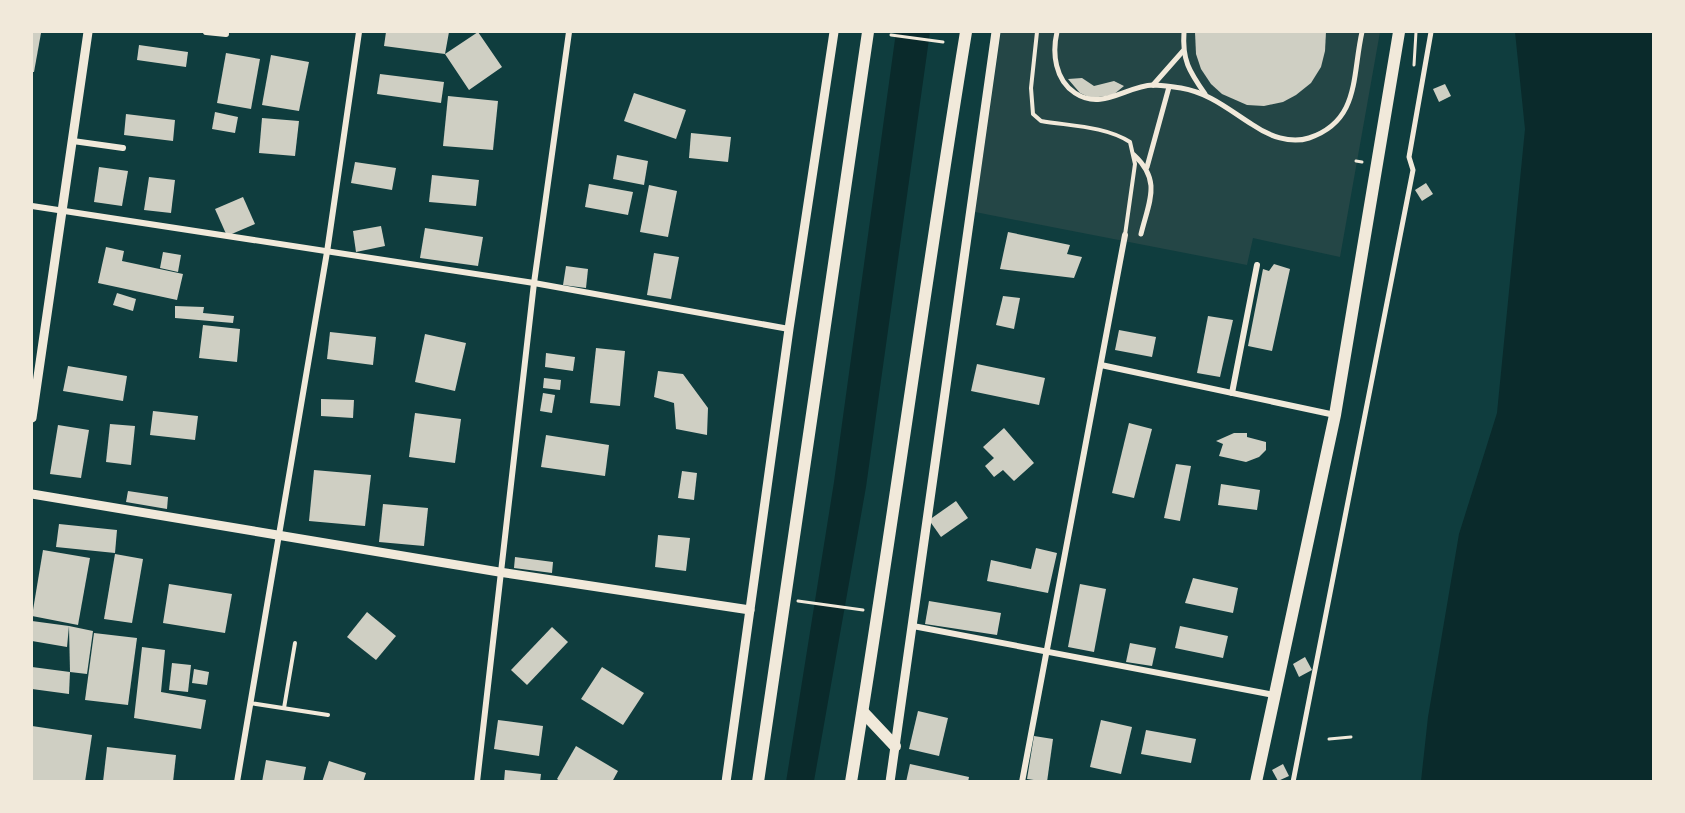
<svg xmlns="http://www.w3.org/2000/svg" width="1685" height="813" viewBox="0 0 1685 813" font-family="'IBM Plex Serif',serif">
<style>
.green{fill:#244646}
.water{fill:#0a2a2b}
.building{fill:#cfcfc3}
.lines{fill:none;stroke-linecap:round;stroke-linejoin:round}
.path{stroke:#f1e9da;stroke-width:3}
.service{stroke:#f1e9da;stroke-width:4}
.pedestrian{stroke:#f1e9da;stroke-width:5}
.minor{stroke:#f1e9da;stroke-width:6}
.tertiary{stroke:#f1e9da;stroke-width:9}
.primary{stroke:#f1e9da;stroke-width:12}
</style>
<rect width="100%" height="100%" fill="#0f3d3e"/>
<polygon class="green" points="1001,32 1380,32 1340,257 1253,238 1247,265 975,212"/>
<g class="water">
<polygon points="896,32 930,32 866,487 814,781 786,782 834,482"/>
<polygon points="1515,32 1653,32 1653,781 1421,781 1428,717 1459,534 1497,413 1525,129"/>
</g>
<g class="building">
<polygon points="32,32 41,33 34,72 32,72"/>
<polygon points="386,32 449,32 445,54 478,32 502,67 469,90 445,54 384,46"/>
<polygon points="1195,32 1326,32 1325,51 1321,67 1311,83 1296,95 1283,102 1264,106 1247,105 1222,94 1211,84 1201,69 1196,54"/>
<polygon points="139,45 188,52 186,67 137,60"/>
<polygon points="226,53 260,59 251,109 217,103"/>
<polygon points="271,55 309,62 299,111 262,105"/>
<polygon points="380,74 444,82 441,103 377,94"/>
<polygon points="1082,78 1094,86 1114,81 1124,86 1113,95 1091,98 1080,93 1068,79"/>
<polygon points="1445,84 1451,96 1439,102 1433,89"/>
<polygon points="634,93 686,110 676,139 624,121"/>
<polygon points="448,96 498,101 493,150 443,146"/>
<polygon points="215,112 238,117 235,133 212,129"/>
<polygon points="126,114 175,120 173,141 124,135"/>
<polygon points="262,118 299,121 295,156 259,153"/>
<polygon points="691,133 731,137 728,162 689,158"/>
<polygon points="617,155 648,161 644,185 613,179"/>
<polygon points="355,162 396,168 392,190 351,183"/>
<polygon points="99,167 128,171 122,206 94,202"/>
<polygon points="432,175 479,180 476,206 429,202"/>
<polygon points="149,177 175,180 171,213 144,210"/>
<polygon points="1426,183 1433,194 1422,201 1415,190"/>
<polygon points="589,184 633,192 628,215 585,207"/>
<polygon points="649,185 677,191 668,237 640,232"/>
<polygon points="243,197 255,224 227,236 215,209"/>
<polygon points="381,226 385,246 356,252 353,231"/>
<polygon points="425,228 483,237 478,266 420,258"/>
<polygon points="1008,232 1070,245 1067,254 1082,257 1074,278 1000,269"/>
<polygon points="106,247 124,251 122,261 183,274 177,300 98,283"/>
<polygon points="163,252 181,255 178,272 160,268"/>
<polygon points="654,253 679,257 671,299 647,295"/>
<polygon points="1274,264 1290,269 1272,351 1248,346 1263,269 1269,271"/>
<polygon points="566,266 588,269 586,288 563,285"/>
<polygon points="117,293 136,299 133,311 113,305"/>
<polygon points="1003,296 1020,298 1014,329 996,325"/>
<polygon points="175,306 204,307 203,313 234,316 233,323 175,318"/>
<polygon points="1208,316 1233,320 1220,377 1197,373"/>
<polygon points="203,325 240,329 237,362 199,358"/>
<polygon points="1119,330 1156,337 1152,357 1115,350"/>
<polygon points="330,332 376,337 373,365 327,359"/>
<polygon points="425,334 466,343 455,391 415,382"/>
<polygon points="596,348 625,351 620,406 590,403"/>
<polygon points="546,353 575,357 573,371 545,367"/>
<polygon points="977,364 1045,378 1039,405 971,391"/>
<polygon points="68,366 127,376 123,401 63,391"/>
<polygon points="658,371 683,374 708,408 707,435 676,429 674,403 654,397"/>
<polygon points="544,378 561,380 560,390 543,388"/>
<polygon points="543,393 555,395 552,413 540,411"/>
<polygon points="321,399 354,400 353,418 321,416"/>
<polygon points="153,411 198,416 195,440 150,435"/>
<polygon points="415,413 461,419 455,463 409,457"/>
<polygon points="1129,423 1152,429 1134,498 1112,493"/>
<polygon points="110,424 135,426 131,465 106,462"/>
<polygon points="58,425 89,430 81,478 50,474"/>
<polygon points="1004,428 1034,463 1014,481 1003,470 994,477 985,466 994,458 983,447"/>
<polygon points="1234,433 1247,433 1247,437 1266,442 1266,450 1259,457 1246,462 1219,456 1223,444 1216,441"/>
<polygon points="546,435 609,445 605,476 541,467"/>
<polygon points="1176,464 1191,466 1180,521 1164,518"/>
<polygon points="314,470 371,475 365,526 309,521"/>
<polygon points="682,471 697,473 694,500 678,498"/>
<polygon points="1221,484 1260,490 1257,510 1218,505"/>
<polygon points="128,491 168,497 167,509 126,502"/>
<polygon points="956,501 968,518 941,537 929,520"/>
<polygon points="383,504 428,508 424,546 379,542"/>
<polygon points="59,524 117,530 115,553 56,547"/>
<polygon points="658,535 690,538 686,571 655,567"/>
<polygon points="1036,548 1057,553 1048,593 987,581 991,560 1031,569"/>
<polygon points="43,550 90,558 78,625 32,616"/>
<polygon points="115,554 143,559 132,623 104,619"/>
<polygon points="515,557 553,562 552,573 514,568"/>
<polygon points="1193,578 1238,588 1233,613 1185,603"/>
<polygon points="169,584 232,594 225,633 163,623"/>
<polygon points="1080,584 1106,589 1094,652 1068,647"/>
<polygon points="929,601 1001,613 997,635 925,624"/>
<polygon points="367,612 396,636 376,660 347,637"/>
<polygon points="32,621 69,626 67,647 32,641"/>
<polygon points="69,626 93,631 87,674 70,672"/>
<polygon points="1180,626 1228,636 1223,658 1175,648"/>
<polygon points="552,627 568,642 527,685 511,670"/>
<polygon points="94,633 137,638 128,705 85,700"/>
<polygon points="1130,643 1156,648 1152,666 1126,662"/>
<polygon points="142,647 165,650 161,692 206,700 201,729 134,718"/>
<polygon points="1305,657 1312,670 1299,677 1293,664"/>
<polygon points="172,663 191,665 188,692 169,690"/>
<polygon points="32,667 70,672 69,694 32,689"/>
<polygon points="602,667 644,693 623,725 581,699"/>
<polygon points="194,669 209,672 207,685 192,683"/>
<polygon points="918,711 948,718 939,756 909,749"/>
<polygon points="498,720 543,726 539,756 494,749"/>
<polygon points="1101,720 1132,727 1121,774 1090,767"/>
<polygon points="32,726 92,735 85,782 32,782"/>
<polygon points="1146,730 1196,739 1191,763 1141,754"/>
<polygon points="1034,736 1053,739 1047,782 1027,779"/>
<polygon points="576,746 618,771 612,782 561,782 557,779"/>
<polygon points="107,747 176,755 173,782 103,782"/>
<polygon points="266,760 306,767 303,782 262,782"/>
<polygon points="329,761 366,773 363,782 322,782"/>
<polygon points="910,764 969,777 968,782 906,782"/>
<polygon points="1283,764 1289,776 1278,781 1272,770"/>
<polygon points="505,770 541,774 540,782 504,782"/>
</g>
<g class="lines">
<g class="path">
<polyline points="891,35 943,42"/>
<polyline points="1414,65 1416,32"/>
<polyline points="1356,161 1362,162"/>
<polyline points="798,601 863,610"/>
<polyline points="1329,739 1351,737"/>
</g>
<g class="service">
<path d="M1037,32l-6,56 2,26 8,7c29,5 64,5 89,21l5,22 -10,71"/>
<polyline points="250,703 328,715"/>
<polyline points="284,708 295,643"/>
</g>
<g class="pedestrian">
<path d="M1057,32c-5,21 -2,48 18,61 27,18 51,-7 78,-8 9,0 19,2 28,3 29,5 48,22 72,37 16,11 37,19 56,13 51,-17 43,-62 53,-106"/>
<path d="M1184,32c-2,28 5,39 21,62"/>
<polyline points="1153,85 1183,51"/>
<path d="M1134,155c28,26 15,46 7,79"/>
<polyline points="1147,167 1169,87"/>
<polyline points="1293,782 1413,170 1409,157 1431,32"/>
</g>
<g class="minor">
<polyline points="206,32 226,34"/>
<polyline points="73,141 123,148"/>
<polyline points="32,206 534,283 789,329"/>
<polyline points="1101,365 1335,415"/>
<polyline points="1232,393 1257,265"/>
<polyline points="913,626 1274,695"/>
<polyline points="237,782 327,252 359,32"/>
<polyline points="477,782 534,283 569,32"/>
<polyline points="1022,782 1125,235"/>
</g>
<g class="tertiary">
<polyline points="32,418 88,32"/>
<polyline points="32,494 499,572 750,610"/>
<polyline points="726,782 789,329 834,32"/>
<polyline points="890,782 996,32"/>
</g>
<g class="primary">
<polyline points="863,712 895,746"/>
<polyline points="758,782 868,32"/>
<path d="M851,782c41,-250 74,-501 115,-750"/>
<polyline points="1256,782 1335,415 1399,32"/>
</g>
</g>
<rect width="1685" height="813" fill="none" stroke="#f1e9da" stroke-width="66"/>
</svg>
